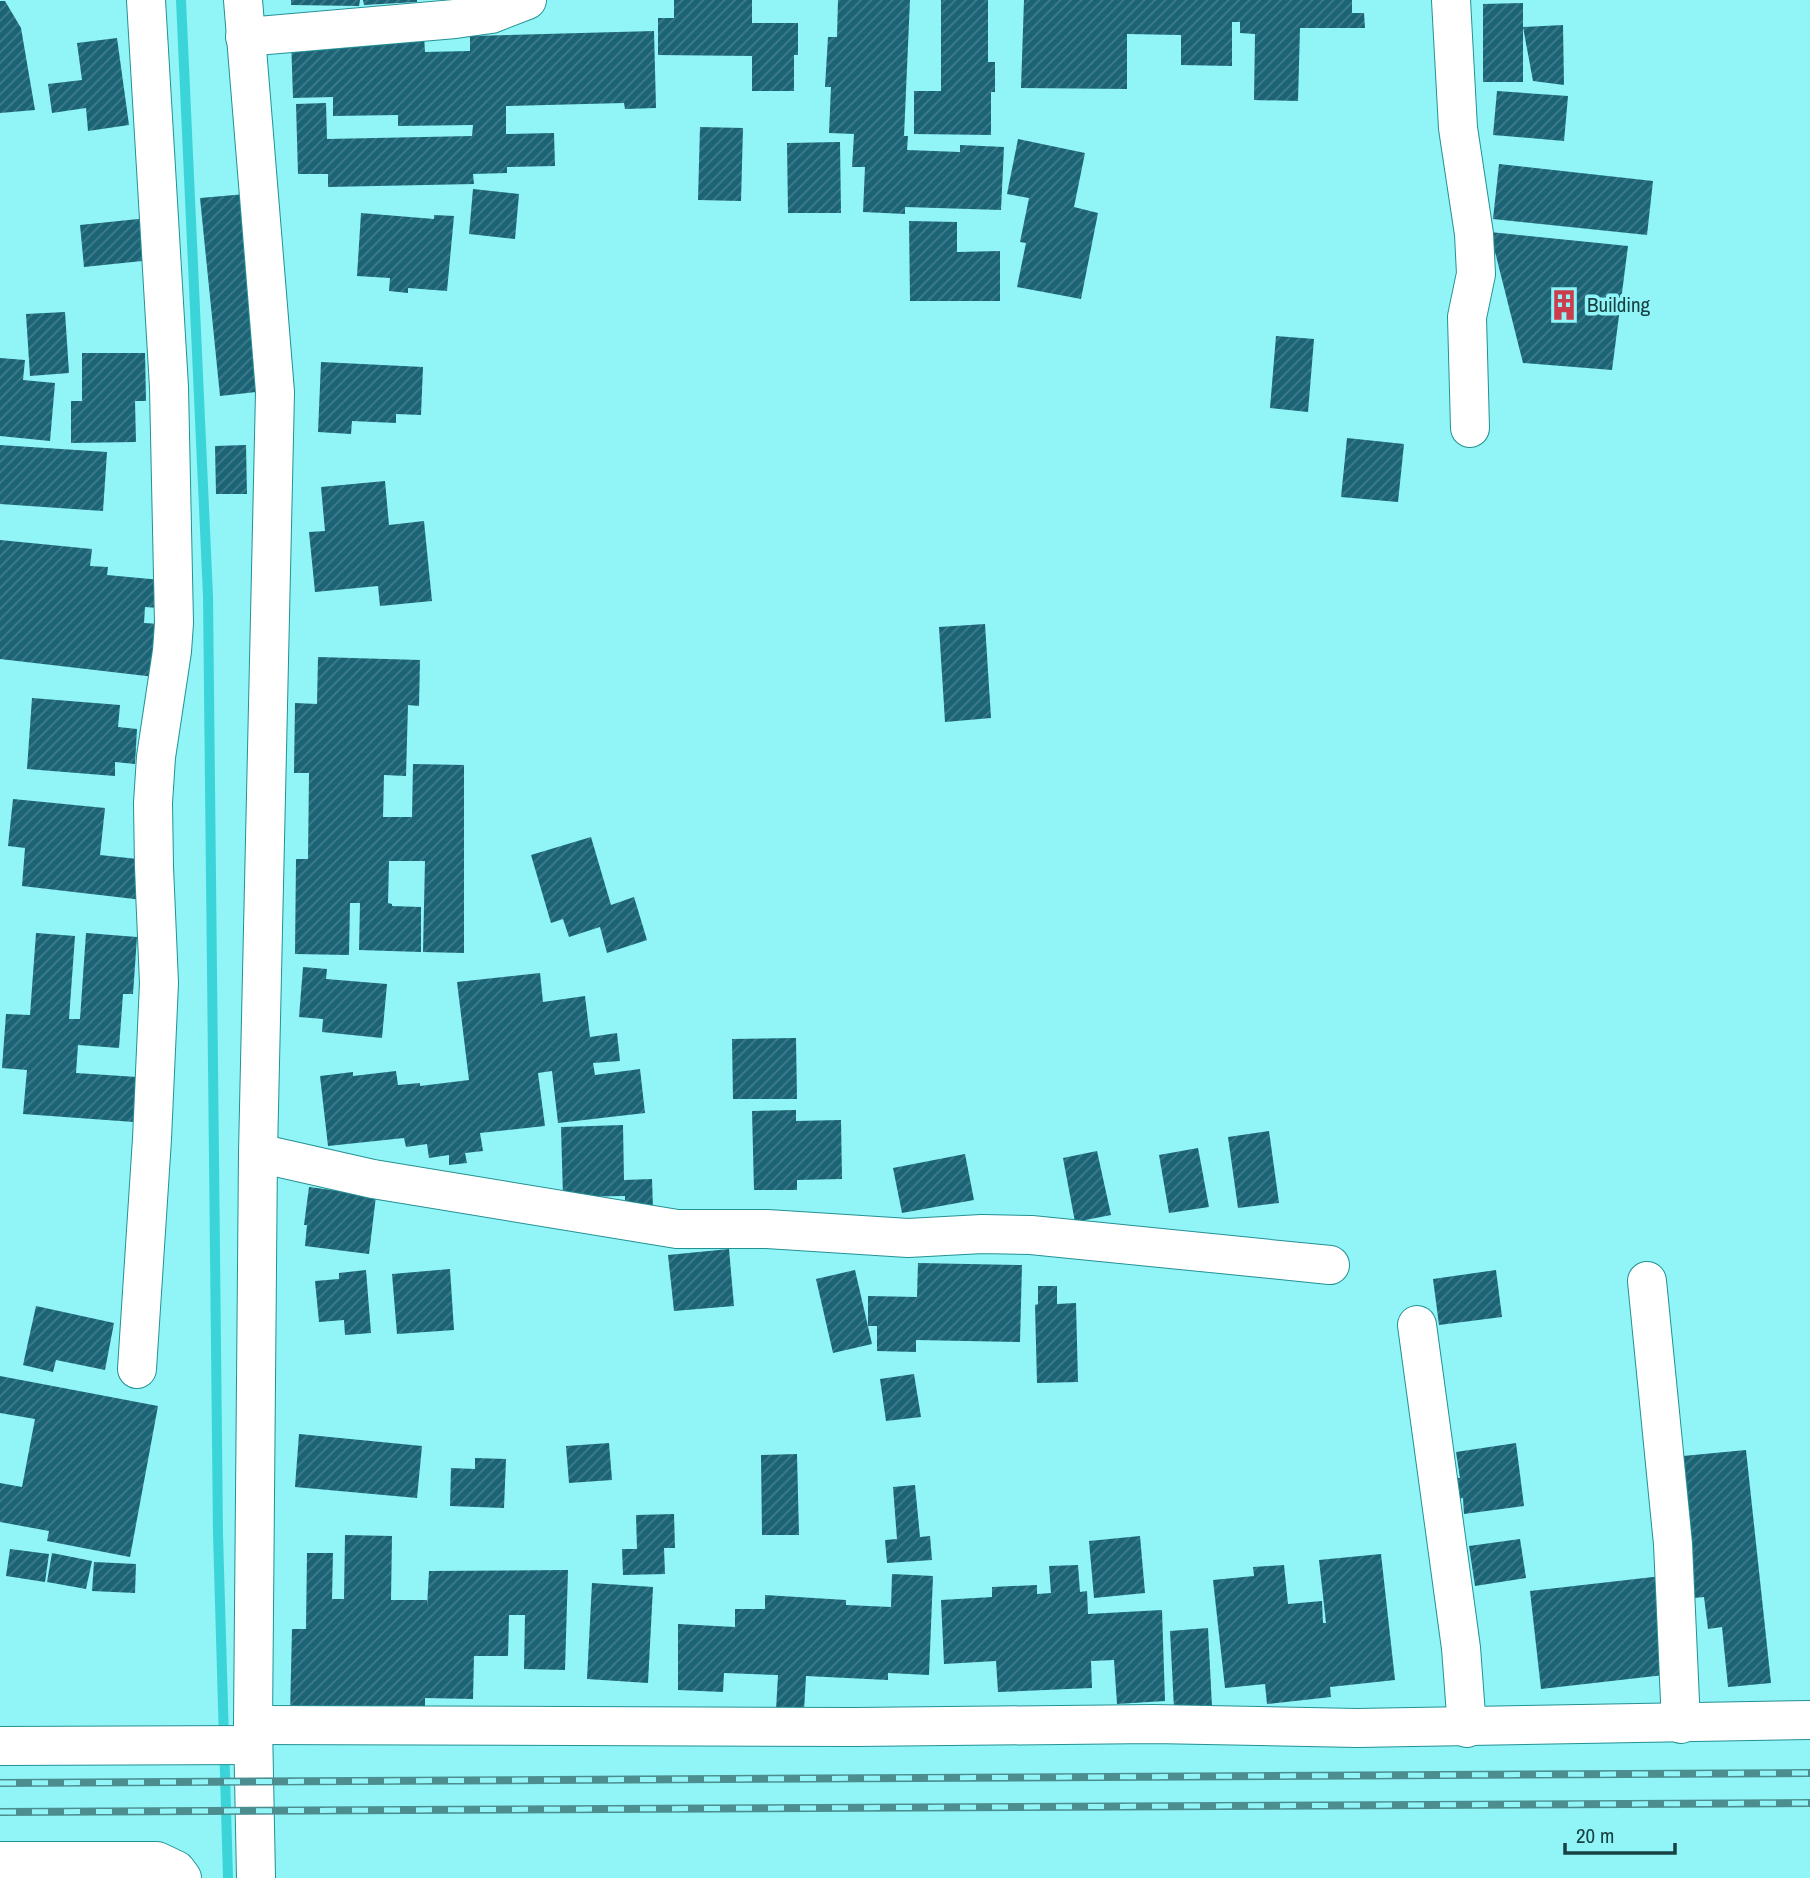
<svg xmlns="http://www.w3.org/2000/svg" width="1810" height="1878" viewBox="0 0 1810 1878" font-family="'Archivo Narrow',sans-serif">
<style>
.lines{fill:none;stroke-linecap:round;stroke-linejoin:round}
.stream{stroke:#3bd5d9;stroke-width:10}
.building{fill:url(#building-hatch)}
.minor-casing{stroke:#249194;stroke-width:40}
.secondary-casing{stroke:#249194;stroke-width:40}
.minor{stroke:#fff;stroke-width:38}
.secondary{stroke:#fff;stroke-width:38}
.rail-casing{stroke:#4c8e90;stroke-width:8}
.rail{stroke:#91f4f6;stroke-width:5;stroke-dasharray:16;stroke-linecap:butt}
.labels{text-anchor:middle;stroke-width:7;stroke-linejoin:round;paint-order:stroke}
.poi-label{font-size:21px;fill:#174142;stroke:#91f4f6;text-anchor:start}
</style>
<defs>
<pattern id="building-hatch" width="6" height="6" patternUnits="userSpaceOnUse" patternTransform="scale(1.75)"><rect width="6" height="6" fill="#1b6476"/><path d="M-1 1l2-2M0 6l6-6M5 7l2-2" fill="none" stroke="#427c8a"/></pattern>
</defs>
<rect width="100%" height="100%" fill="#91f4f6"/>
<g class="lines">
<polyline class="stream" points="181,0 208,596 218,1534 228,1878"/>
</g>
<g class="building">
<polygon points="291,0 360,0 359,6 291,5"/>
<polygon points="363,0 417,0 417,2 364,5"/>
<polygon points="674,0 752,0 752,23 798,23 798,55 794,55 794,91 752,91 752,56 658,55 658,18 674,18"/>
<polygon points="838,0 910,0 904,136 908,136 907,150 960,152 960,145 1004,147 1001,210 905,207 905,214 863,212 865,167 852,167 854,134 829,133 831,87 825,87 828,37 837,37"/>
<polygon points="941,0 988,0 988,62 995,62 995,92 991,92 991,135 914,134 914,91 941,91"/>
<polygon points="1024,0 1352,0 1352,13 1364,13 1365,28 1300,28 1298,101 1254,100 1255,34 1240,33 1240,22 1232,22 1232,66 1181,65 1181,35 1127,34 1127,89 1021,88"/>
<polygon points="0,1 5,1 21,28 35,110 0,113"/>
<polygon points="1523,3 1523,82 1483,82 1483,4"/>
<polygon points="1563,25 1564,85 1533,81 1523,27"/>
<polygon points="654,31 656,108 625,109 624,103 506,106 506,134 554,133 555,166 507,167 507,173 473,174 474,184 328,187 328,174 298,174 296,104 326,103 327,139 472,136 473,125 398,126 398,115 333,116 333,97 293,98 291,39 424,36 425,52 470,51 470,36"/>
<polygon points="117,38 129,125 88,131 86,108 52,113 48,84 82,80 77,43"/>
<polygon points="1497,91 1568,96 1564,141 1493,135"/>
<polygon points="700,127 743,128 741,201 698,200"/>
<polygon points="1018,139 1085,153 1074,207 1098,213 1081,299 1017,287 1026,243 1020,242 1029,198 1007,194"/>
<polygon points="840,142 841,213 788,213 787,143"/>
<polygon points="1499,164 1653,181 1647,235 1493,219"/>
<polygon points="473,189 519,194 515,239 469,234"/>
<polygon points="246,194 265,391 220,396 200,198"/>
<polygon points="361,213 434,219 434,215 454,216 447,291 408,288 408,293 389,291 390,278 357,276"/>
<polygon points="148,218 152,260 84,267 80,225"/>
<polygon points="909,221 957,222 957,252 1000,251 1000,301 910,301"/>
<polygon points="1490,232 1628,246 1612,370 1523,363"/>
<polygon points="65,312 69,373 30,376 26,314"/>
<polygon points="1276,336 1314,339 1308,412 1270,408"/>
<polygon points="82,353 145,353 146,401 135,401 136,442 71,443 71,401 82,401"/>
<polygon points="0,358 25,360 23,380 55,383 50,441 0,436"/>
<polygon points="321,362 423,367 421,415 396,414 396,423 352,421 351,434 318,432"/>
<polygon points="1347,438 1404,444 1398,502 1341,497"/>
<polygon points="0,445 107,452 103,511 0,504"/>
<polygon points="246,445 247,494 216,494 215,446"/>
<polygon points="385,481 389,525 424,521 432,601 380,606 378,586 315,592 309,532 325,531 321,487"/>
<polygon points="0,540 92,549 90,566 108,567 107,575 161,580 159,608 145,607 144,623 160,624 155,677 0,659"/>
<polygon points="985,624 991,718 945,722 939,627"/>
<polygon points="318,657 420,660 419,706 408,705 406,776 384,775 383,817 412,817 413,764 464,765 464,953 423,952 425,861 389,861 388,903 392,904 392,906 421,907 421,952 359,950 360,903 350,903 349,955 295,954 296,859 308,859 309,773 294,773 295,703 317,704"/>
<polygon points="32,698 120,705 118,727 137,729 135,764 115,762 115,776 27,769"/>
<polygon points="13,799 105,808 100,855 147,860 143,900 22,886 25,848 8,846"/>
<polygon points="591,837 611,905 634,897 647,940 607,953 600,927 569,937 563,919 551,923 531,855"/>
<polygon points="36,933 75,936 69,1019 80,1019 86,933 137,937 133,994 123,994 119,1048 78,1045 76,1073 137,1077 134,1122 23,1114 27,1070 2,1068 6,1014 30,1015"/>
<polygon points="303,967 327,969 326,979 387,984 382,1038 322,1032 323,1019 299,1017"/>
<polygon points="540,973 543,1002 585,996 590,1037 617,1033 620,1061 593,1063 595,1075 640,1069 645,1113 558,1123 552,1071 538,1073 545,1126 480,1133 483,1151 465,1153 467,1163 449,1165 449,1155 429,1158 427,1144 406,1147 404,1138 328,1146 320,1076 353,1072 353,1076 396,1071 398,1085 420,1083 420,1086 469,1080 457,982"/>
<polygon points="796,1038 797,1099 733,1099 732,1039"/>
<polygon points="796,1110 796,1121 841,1120 842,1179 797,1180 797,1190 754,1190 752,1111"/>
<polygon points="623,1125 624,1180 652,1179 653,1209 625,1208 625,1196 563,1197 561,1127"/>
<polygon points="1269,1131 1279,1203 1238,1208 1228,1137"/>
<polygon points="1198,1148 1209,1207 1169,1213 1159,1155"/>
<polygon points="1097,1151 1111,1215 1075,1222 1063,1158"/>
<polygon points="965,1154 974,1200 902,1213 893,1168"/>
<polygon points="309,1187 376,1196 369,1254 305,1246 307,1225 304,1225"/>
<polygon points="729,1249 734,1306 674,1311 668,1255"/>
<polygon points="918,1263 1022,1265 1020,1342 916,1340 916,1352 877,1351 877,1326 868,1326 868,1296 917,1297"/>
<polygon points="450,1269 454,1330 397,1334 392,1274"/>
<polygon points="366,1270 371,1333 345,1335 344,1320 319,1322 315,1281 339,1279 339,1273"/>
<polygon points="855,1270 872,1344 833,1353 816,1279"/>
<polygon points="1496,1270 1502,1317 1439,1325 1433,1279"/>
<polygon points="1038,1286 1057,1286 1057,1304 1076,1303 1078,1382 1037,1383 1035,1305 1038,1304"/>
<polygon points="36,1306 114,1323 105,1370 56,1360 53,1372 23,1365"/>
<polygon points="914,1374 921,1417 886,1421 880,1379"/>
<polygon points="0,1376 158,1406 130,1557 47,1541 49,1531 0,1522 0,1483 22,1487 35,1419 0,1413"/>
<polygon points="299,1434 422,1446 417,1498 295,1487"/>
<polygon points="609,1443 612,1480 569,1483 566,1446"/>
<polygon points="1516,1443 1524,1506 1464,1514 1463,1498 1454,1500 1451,1478 1460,1478 1456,1452"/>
<polygon points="1746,1450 1771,1683 1728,1687 1722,1627 1708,1629 1704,1597 1694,1598 1683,1456"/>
<polygon points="797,1454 799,1535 762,1535 761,1455"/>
<polygon points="475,1458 506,1459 504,1508 450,1506 451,1468 475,1469"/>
<polygon points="915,1485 920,1537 930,1536 932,1560 887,1563 885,1540 897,1539 893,1487"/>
<polygon points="674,1514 675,1548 664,1548 665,1574 623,1575 622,1549 637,1549 636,1515"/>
<polygon points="345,1535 392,1536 391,1600 427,1600 427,1607 429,1571 568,1570 565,1670 524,1669 525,1615 509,1615 508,1656 474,1656 473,1699 425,1698 425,1717 290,1715 292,1629 306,1629 307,1553 333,1553 332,1599 344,1599"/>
<polygon points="1140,1536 1145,1593 1094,1598 1089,1541"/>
<polygon points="1520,1539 1526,1578 1475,1586 1469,1546"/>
<polygon points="10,1549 49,1554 45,1582 6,1576"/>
<polygon points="52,1553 92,1561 86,1589 47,1582"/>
<polygon points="1381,1554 1395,1680 1330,1687 1331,1697 1267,1704 1265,1684 1225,1688 1213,1580 1254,1576 1253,1567 1284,1565 1288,1604 1322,1601 1323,1623 1326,1623 1319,1560"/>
<polygon points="94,1562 136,1564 135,1593 92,1591"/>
<polygon points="1078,1565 1080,1592 1087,1591 1088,1614 1162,1610 1165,1701 1117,1704 1114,1660 1091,1661 1092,1688 998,1692 996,1661 944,1664 941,1600 992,1597 992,1587 1037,1585 1037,1594 1051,1593 1049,1566"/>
<polygon points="892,1574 933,1576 929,1675 888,1673 888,1680 806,1676 804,1711 776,1710 778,1675 724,1673 723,1692 678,1690 678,1624 735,1627 735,1609 765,1609 765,1595 846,1600 846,1605 891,1607"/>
<polygon points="1662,1576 1673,1674 1541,1689 1530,1591"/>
<polygon points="592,1583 653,1587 648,1683 587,1679"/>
<polygon points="1208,1628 1212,1707 1174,1709 1170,1631"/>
</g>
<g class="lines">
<defs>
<g id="minor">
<polyline points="1451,0 1458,128 1474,234 1476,274 1467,317 1470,428"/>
<polyline points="245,37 455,19 491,14 527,0"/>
<polyline points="258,1153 373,1179 677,1229 767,1229 908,1238 982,1234 1031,1235 1330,1265"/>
<polyline points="1647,1281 1673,1544 1681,1724"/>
<polyline points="1417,1325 1461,1648 1467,1728"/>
<polyline points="137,1369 152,1139 159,983 154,867 153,803 156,757 172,651 174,623 169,387 146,0"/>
<polyline points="253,1725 855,1727 1153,1724 1357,1728 1810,1720"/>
<polyline points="0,1746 253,1745"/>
<polyline points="0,1861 157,1861 176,1870 182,1878"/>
</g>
<polyline id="secondary" points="243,0 275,392 258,1153 253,1725 256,1878"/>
</defs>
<use href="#minor" class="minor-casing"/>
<use href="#secondary" class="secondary-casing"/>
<use href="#minor" class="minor"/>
<use href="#secondary" class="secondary"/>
<defs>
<g id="rail">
<polyline points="0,1783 1810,1773"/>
<polyline points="0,1812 1810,1803"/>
</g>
</defs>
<use href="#rail" class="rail-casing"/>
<use href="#rail" class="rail"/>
</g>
<defs>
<symbol id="building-bare" viewBox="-9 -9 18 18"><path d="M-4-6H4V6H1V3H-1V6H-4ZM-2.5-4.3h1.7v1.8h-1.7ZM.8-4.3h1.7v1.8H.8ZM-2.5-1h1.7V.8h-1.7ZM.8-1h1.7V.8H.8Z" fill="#cc3c4f" stroke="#91f4f6" stroke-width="2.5" paint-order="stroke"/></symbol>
</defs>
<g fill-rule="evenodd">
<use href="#building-bare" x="1542" y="283" width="44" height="44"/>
</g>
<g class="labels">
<g class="poi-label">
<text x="1587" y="312">Building</text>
</g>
</g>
<path d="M1565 1843v10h110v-10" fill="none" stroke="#174142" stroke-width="3.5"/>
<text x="1576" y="1843" font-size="21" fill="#174142" stroke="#91f4f6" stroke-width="5" paint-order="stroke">20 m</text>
</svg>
